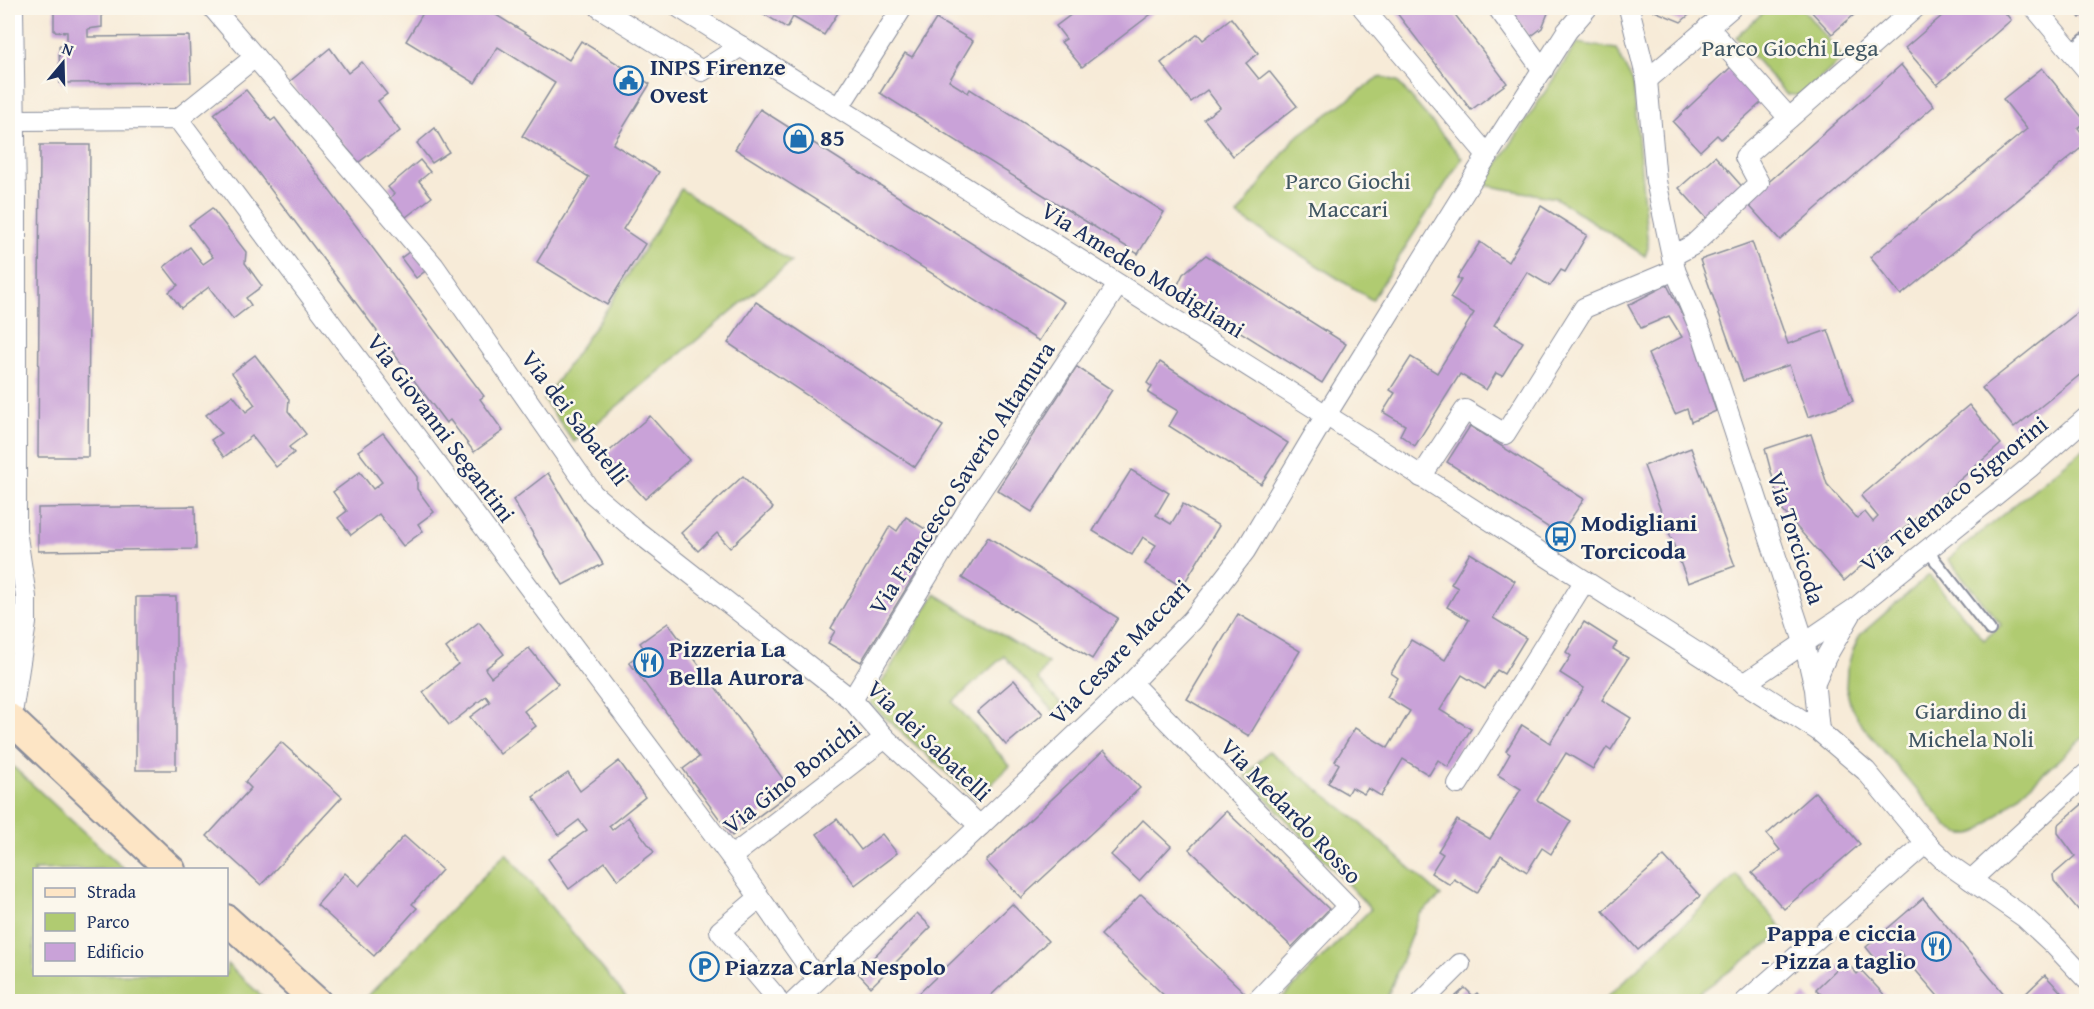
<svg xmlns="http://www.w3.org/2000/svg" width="2094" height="1009" viewBox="0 0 2094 1009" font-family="'Gentium Book Plus',serif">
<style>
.green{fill:#b0cb71;stroke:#667d68;stroke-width:1.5}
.building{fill:#c9a2d8}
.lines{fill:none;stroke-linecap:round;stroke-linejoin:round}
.lane-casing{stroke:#898d9b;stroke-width:14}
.street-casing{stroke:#898d9b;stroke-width:22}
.secondary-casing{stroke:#898d9b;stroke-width:32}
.lane{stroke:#fff;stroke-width:10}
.street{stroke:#fff;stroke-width:20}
.secondary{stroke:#fde5c5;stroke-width:28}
.labels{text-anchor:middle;stroke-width:5;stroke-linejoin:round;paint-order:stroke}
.park-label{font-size:24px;fill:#405663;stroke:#fbf7ec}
.poi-label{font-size:24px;font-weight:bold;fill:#1b2f5e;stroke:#fbf7ec;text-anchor:start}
.street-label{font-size:24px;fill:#1b2f5e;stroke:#fbf7ec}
</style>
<rect width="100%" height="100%" fill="#fbf7ec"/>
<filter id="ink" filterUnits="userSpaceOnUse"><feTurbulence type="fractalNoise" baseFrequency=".0167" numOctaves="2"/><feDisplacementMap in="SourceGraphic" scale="12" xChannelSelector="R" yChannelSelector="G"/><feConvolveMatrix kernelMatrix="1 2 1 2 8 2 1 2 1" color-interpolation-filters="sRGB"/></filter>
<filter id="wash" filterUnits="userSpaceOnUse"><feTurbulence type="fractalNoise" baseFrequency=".008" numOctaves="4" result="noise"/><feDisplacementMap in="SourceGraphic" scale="24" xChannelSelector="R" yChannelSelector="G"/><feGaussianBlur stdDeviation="1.35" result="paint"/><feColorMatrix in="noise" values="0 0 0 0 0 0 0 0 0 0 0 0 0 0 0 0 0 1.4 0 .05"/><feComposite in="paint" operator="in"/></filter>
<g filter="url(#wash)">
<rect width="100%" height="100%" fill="#f7ebd8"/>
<g class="green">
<polygon points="1768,8 1802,8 1843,58 1801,96 1786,94 1736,37"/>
<polygon points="1577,43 1616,49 1633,82 1648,248 1645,256 1556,198 1484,185"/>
<polygon points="1382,77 1397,81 1462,158 1372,300 1237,215 1295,138 1375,80"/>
<polygon points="681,189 791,262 574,442 544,400 609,306"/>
<path d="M2086,447v288l-105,95c-12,7 -23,5 -33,-3l-88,-104 -9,-16 -5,-19 1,-18 5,-18 8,-17 69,-60 55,65 17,-15 -53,-66z"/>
<polygon points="935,594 1048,663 1038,679 1068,712 1060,719 1004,656 953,702 1010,766 976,799 869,703"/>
<polygon points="1269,751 1356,819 1441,896 1419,915 1386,1001 1279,1001 1371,909 1245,776"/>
<polygon points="8,762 124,869 34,870 34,974 226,974 227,964 267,1001 8,1001"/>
<polygon points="506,853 626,997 621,1002 363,1001"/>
<polygon points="1736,875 1785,931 1688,1001 1603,1001"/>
</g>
<g id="blocks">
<g class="building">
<polygon points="54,8 102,8 102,27 88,29 88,37 189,36 191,82 60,83 59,46 67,47 67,32 54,31"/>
<polygon points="426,8 485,8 569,60 581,41 650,84 613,144 659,172 623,229 645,244 607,305 537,262 589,177 522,136 555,83 498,47 475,83 406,41"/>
<polygon points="754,8 841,8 824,35 793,17 787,28"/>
<polygon points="1080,8 1159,8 1082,67 1061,42 1066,39 1056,26"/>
<polygon points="1393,8 1450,8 1507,83 1471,110"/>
<polygon points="1509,8 1550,8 1542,28 1530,37"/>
<polygon points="1652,8 1697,8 1681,22 1652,10"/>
<polygon points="1808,8 1862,8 1832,34"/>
<polygon points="1951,8 2001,8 2011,20 1937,85 1905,48"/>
<polygon points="2072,8 2086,8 2086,13 2080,18"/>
<polygon points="1231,18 1258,53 1246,63 1259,79 1269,71 1297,106 1233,156 1204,119 1220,107 1207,90 1191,102 1161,63 1198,34 1203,40"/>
<polygon points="936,19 973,41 949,81 968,93 970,89 1164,212 1138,254 880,93 905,53 912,57"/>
<polygon points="330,48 348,73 362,62 387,94 378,101 400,131 359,162 289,82"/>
<polygon points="1901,65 1934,106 1780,240 1746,202"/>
<polygon points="1732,66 1764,100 1721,139 1717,135 1700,151 1673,122"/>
<polygon points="2042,68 2086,122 2078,128 2086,138 2086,144 1901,295 1870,257 2027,129 2003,99"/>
<polygon points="246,90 271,121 275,118 484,396 480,399 503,431 474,452 450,420 446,423 214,114"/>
<polygon points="760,109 1064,302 1039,341 735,149"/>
<polygon points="435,128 449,152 432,163 417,143"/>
<polygon points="40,145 90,145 88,457 38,457"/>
<polygon points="1715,156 1746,191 1711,223 1679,188"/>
<polygon points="420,160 430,172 419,181 432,197 406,217 390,198 394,194 388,187"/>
<polygon points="1541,206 1587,235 1565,272 1561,270 1550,286 1527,272 1494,325 1523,342 1502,376 1496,373 1486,390 1460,374 1415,446 1400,435 1405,425 1383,412 1395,393 1390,390 1411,357 1437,373 1474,313 1450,298 1461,280 1457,278 1480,242 1508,262"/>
<polygon points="212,208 246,252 245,263 262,286 246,298 251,305 233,319 209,287 181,308 169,292 178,285 164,267 190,247 203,264 213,257 189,225"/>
<polygon points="1752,242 1788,344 1828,330 1853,401 1808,417 1789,365 1743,381 1700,260"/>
<polygon points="413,249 428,269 416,278 401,258"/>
<polygon points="1206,255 1346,344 1322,383 1175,291 1183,274"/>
<polygon points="1667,285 1691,332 1716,411 1691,422 1687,409 1675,414 1648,354 1682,337 1669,316 1641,328 1628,305"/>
<polygon points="756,302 943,426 915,467 728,343"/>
<polygon points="2082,309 2086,315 2086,370 2014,428 1982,388"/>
<polygon points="255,355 289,399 288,411 306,434 289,447 294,453 276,467 252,436 224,457 211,440 221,433 206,415 233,395 246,412 255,405 232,373"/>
<polygon points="1160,362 1288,443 1261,484 1169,426 1178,411 1148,393 1152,387 1147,383"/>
<polygon points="1077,367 1112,390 1032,512 997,490"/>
<polygon points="1969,405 2001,444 1844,581 1781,509 1765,449 1811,434 1827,484 1857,518 1865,512 1873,522 1878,517 1861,496"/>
<polygon points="650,416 689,460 645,499 605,455"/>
<polygon points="1470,426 1584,499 1560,535 1447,462"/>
<polygon points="383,433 417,477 417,489 434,512 418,524 423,531 403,546 379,514 351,535 338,518 347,511 333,492 360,472 373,489 382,482 358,451"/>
<polygon points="1691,448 1735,566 1688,583 1644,466"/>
<polygon points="1131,470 1169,493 1156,515 1171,524 1183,504 1219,526 1182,587 1145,564 1156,545 1143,537 1132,555 1093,531"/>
<polygon points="548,473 603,564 563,585 513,500"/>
<polygon points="743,476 773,508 730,548 717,533 698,551 681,533"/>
<polygon points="195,506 196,549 38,551 38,508"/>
<polygon points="906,517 938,537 861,662 828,643 835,631 831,628 890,526 897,531"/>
<polygon points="988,537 1118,618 1092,659 962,578"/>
<polygon points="1470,553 1515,581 1493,618 1526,638 1504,674 1497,670 1485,689 1462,675 1440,710 1471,729 1448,767 1438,760 1429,775 1403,759 1381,796 1368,788 1364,794 1351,787 1347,794 1328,783 1339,764 1335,761 1355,728 1388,748 1410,711 1387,697 1398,678 1391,673 1411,640 1445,660 1469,620 1447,607 1458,588 1451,584"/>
<rect x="136" y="597" width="40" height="173"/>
<polygon points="1238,614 1300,651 1249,736 1187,699"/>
<polygon points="479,622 504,654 485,669 491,677 529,648 558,684 524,711 536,726 500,754 470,717 490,702 486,696 449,725 423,692 458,664 446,648"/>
<polygon points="1584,622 1617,643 1613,649 1628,658 1602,700 1631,718 1611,750 1607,747 1593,769 1566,753 1537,800 1571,821 1551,854 1542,848 1527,872 1501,855 1477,893 1454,879 1450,885 1431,873 1443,854 1438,851 1457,820 1490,839 1521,789 1498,775 1510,754 1506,751 1522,725 1550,743 1584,688 1560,673 1571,656 1566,652"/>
<polygon points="668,623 792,791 732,836 683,769 699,757 629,662 645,650 640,643"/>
<polygon points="1014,680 1043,714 1006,745 977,712"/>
<polygon points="281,742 342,797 261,885 207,836 251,788 245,782"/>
<polygon points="1104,750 1140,788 1021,898 986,861"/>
<polygon points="619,761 645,797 609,826 612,830 628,817 654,852 618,880 605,862 569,889 548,859 587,830 579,820 559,835 533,797 568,773 580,791"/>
<polygon points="1815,792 1860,844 1784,909 1752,873 1780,850 1767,834"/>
<polygon points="2086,801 2086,854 2084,856 2086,858 2086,919 2054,881 2053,875 2075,856 2058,833 2058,825"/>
<polygon points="1226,811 1329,909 1292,947 1189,849"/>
<polygon points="837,819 861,850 882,834 897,853 855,885 817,834"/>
<polygon points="1143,820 1171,846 1139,881 1111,855"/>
<polygon points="404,836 442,870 412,904 417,908 374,956 317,905 345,873 359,886"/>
<polygon points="1664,856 1700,896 1638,950 1603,911"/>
<polygon points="1141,894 1246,994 1239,1002 1171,1002 1101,935"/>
<polygon points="1923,898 2011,1002 1943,1002 1899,951 1882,967 1866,947"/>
<polygon points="1012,904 1048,941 984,1002 910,1002"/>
<polygon points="917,913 931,927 871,987 858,973"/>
<polygon points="1845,961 1857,974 1861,970 1891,1002 1828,1002 1816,989"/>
<polygon points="2045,975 2070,1002 2017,1002"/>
<polygon points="1465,988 1473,996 1477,993 1484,1002 1449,1002"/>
<polygon points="1805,994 1812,1002 1797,1002"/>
</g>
</g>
</g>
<g filter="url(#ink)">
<use href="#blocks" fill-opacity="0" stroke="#898d9b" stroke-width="1.5"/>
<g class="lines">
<defs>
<g id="lane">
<polyline points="2071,51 2086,38"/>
<polyline points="1927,550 1990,630"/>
</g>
<g id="street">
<polyline points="213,8 434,266 593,494 634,529 852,700 885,738 980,826"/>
<polyline points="600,8 702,71 741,46"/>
<polyline points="680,8 1326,415 1819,731 1866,771 1926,843 1948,864 2024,917 2053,944 2086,979"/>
<polyline points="1363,8 1488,156"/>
<polyline points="1498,8 1543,70"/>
<polyline points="1629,8 1647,80 1656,181 1675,270 1704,339 1804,642 1815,689 1819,731"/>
<polyline points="2035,8 2086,69"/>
<polyline points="1708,27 1789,118"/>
<polyline points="1647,80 1731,8"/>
<polyline points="839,107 902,8"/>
<polyline points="178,119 255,57"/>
<polyline points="15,120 178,119 731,857 817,979"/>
<polyline points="1672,256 1693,245 1759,183 1745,157 1915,8"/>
<polyline points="1421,477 1465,410 1505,434 1584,308 1675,270"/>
<polyline points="1131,683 1348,906 1256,1002"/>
<polyline points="1744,684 1854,609 2029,468 2086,418"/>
<polyline points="1814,684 1826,657 1851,614"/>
<polyline points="852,700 969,508 1118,285"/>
<polyline points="11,720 26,623 26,597 16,530 16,199 13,8"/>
<polyline points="1458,784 1584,582"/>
<polyline points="731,857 885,738"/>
<polyline points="1971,880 2086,774"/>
<polyline points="759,898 720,931 775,996 778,1002"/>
<polyline points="794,1002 1131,683 1192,620 1245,551 1326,415 1475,175 1567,31 1587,8"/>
<polyline points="1422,1002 1460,964"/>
<polyline points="1745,1002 1926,843"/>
</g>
<g id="secondary">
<polyline points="8,717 171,870"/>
<polyline points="226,919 317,1002"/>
</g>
</defs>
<use href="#lane" class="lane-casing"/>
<use href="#street" class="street-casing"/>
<use href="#secondary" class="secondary-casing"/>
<use href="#lane" class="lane"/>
<use href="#street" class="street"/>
<use href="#secondary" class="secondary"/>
</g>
</g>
<defs>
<symbol id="civic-ring" viewBox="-11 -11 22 22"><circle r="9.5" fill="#fbf7ec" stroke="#1f6fb2" stroke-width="1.5"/><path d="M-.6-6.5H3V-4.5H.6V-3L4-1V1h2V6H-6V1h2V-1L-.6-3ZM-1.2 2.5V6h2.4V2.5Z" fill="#1f6fb2"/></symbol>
<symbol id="shop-ring" viewBox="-11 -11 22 22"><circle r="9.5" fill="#fbf7ec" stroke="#1f6fb2" stroke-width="1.5"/><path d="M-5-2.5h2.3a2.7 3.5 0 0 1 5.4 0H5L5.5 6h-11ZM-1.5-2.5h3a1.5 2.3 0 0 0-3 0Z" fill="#1f6fb2"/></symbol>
<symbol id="bus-ring" viewBox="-11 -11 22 22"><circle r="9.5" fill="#fbf7ec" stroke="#1f6fb2" stroke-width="1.5"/><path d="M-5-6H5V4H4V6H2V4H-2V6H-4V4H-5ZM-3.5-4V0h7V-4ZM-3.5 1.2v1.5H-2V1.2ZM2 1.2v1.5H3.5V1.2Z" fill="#1f6fb2"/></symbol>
<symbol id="restaurant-ring" viewBox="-11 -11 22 22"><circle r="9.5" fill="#fbf7ec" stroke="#1f6fb2" stroke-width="1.5"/><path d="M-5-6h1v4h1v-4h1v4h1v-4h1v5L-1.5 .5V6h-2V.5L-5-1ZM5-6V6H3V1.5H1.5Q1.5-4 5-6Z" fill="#1f6fb2"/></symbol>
<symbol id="parking-ring" viewBox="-11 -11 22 22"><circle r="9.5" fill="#fbf7ec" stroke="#1f6fb2" stroke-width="1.5"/><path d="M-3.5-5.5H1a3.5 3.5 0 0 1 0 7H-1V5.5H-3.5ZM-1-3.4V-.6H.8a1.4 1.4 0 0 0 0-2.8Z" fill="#1f6fb2"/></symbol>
</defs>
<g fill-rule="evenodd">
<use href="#civic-ring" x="612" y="64" width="33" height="33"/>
<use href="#shop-ring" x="782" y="122" width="33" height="33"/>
<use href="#bus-ring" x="1544" y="520" width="33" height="33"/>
<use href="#restaurant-ring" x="632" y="646" width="33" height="33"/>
<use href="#restaurant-ring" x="1920" y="930" width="33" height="33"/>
<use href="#parking-ring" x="688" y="950" width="33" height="33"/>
</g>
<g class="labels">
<g class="park-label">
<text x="1790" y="56">Parco Giochi Lega</text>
<text x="1348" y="189">Parco Giochi<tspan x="1348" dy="28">Maccari</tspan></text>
<text x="1971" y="719">Giardino di<tspan x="1971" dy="28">Michela Noli</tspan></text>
</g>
<g class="poi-label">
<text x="650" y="75">INPS Firenze<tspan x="650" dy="28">Ovest</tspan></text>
<text x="820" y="146">85</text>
<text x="1581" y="531">Modigliani<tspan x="1581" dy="28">Torcicoda</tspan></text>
<text x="669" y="657">Pizzeria La<tspan x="669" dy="28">Bella Aurora</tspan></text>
<text x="1916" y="941" text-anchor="end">Pappa e ciccia<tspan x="1916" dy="28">- Pizza a taglio</tspan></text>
<text x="725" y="975">Piazza Carla Nespolo</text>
</g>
<g class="street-label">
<text transform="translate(1143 270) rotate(32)" y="8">Via Amedeo Modigliani</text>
<text transform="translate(575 418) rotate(53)" y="8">Via dei Sabatelli</text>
<text transform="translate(441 428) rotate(53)" y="8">Via Giovanni Segantini</text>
<text transform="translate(962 478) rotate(-57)" y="8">Via Francesco Saverio Altamura</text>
<text transform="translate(1954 494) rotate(-39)" y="8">Via Telemaco Signorini</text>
<text transform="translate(1796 538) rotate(72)" y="8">Via Torcicoda</text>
<text transform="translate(1120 652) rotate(-46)" y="8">Via Cesare Maccari</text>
<text transform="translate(929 741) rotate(44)" y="8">Via dei Sabatelli</text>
<text transform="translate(792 777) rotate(-38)" y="8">Via Gino Bonichi</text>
<text transform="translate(1291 811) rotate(46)" y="8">Via Medardo Rosso</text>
</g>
</g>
<rect width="2094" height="1009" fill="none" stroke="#fbf7ec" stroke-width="30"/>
<rect x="33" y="868" width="195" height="108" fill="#fbf7ec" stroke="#a1a7b3" stroke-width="1.5"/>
<rect x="45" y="888" width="30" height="9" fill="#fde5c5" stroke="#a1a7b3" stroke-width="1.5"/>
<text x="87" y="898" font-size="18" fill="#1b2f5e">Strada</text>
<rect x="45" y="913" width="30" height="18" fill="#b0cb71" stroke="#a1a7b3" stroke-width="1.5"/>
<text x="87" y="928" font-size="18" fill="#1b2f5e">Parco</text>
<rect x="45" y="943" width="30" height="18" fill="#c9a2d8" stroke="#a1a7b3" stroke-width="1.5"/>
<text x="87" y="958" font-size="18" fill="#1b2f5e">Edificio</text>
<g transform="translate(63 63) rotate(19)" stroke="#fbf7ec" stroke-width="4.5" paint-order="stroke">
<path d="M0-4.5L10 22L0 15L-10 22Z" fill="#1b2f5e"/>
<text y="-9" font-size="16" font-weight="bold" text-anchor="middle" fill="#1b2f5e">N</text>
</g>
</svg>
